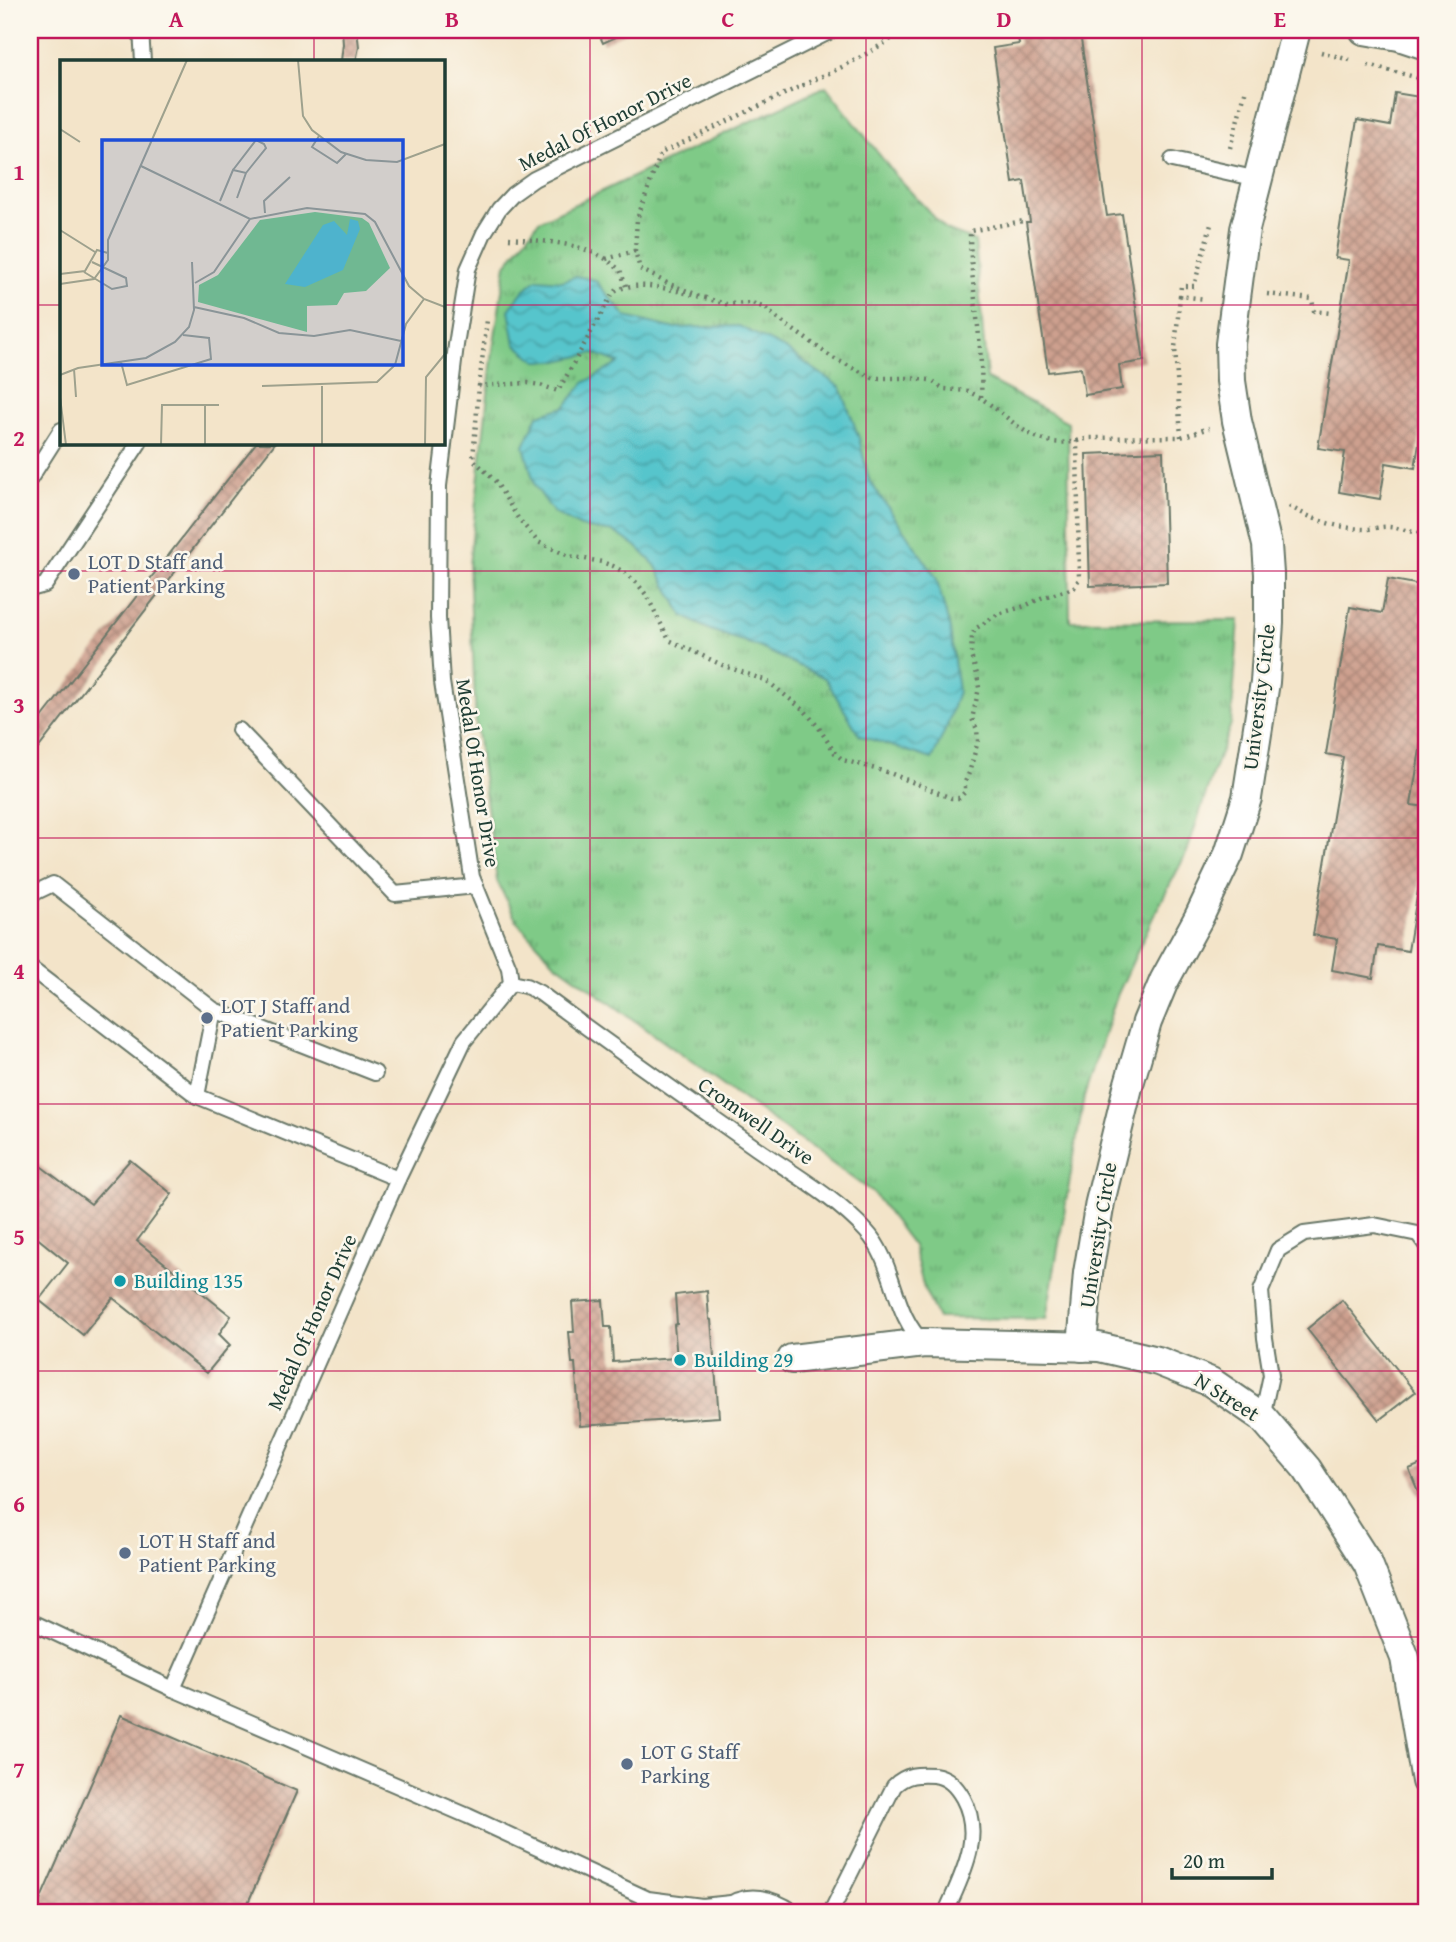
<svg xmlns="http://www.w3.org/2000/svg" width="1456" height="1942" viewBox="0 0 1456 1942" font-family="'Gentium Book Plus',serif">
<style>
.grass{fill:url(#grass-tufts);stroke:#4f845e;stroke-width:2}
.water{fill:url(#water-waves);stroke:#3b8180;stroke-width:2}
.building{fill:url(#building-cross-hatch)}
.lines{fill:none;stroke-linecap:round;stroke-linejoin:round}
.service-casing{stroke:#697768;stroke-width:18}
.minor-casing{stroke:#697768;stroke-width:32}
.path{stroke:#697768;stroke-width:4.5;stroke-dasharray:2 5;stroke-linecap:butt}
.service{stroke:#fff;stroke-width:14}
.minor{stroke:#fff;stroke-width:28}
.grid{fill:none;stroke:#c2185b;stroke-width:2;stroke-opacity:0.55}
.service-dot{fill:#5c6f8a;stroke:#fbf7ec;stroke-width:2.5}
.culture-dot{fill:#0f9aa8;stroke:#fbf7ec;stroke-width:2.5}
.labels{text-anchor:middle;stroke-width:5;stroke-linejoin:round;paint-order:stroke}
.street-label{font-size:21px;fill:#1f3d34;stroke:#fbf7ec}
.service-label{font-size:21px;fill:#4e5e75;stroke:#fbf7ec;text-anchor:start}
.culture-label{font-size:21px;fill:#0d838f;stroke:#fbf7ec;text-anchor:start}
.inset-road{fill:none;stroke:#9ea18d;stroke-width:2}
.view{fill:#1d4ed8;fill-opacity:0.15;stroke:#1d4ed8;stroke-width:3.5}
.inset-edge{fill:none;stroke:#1f3d34;stroke-width:3.5}
.neatline{fill:none;stroke:#c2185b;stroke-width:2.5}
.grid-label{font-size:23px;text-anchor:middle;font-weight:bold;fill:#c2185b}
</style>
<defs>
<pattern id="grass-tufts" width="24" height="20" patternUnits="userSpaceOnUse" patternTransform="scale(1.75)"><rect width="24" height="20" fill="#7fca87"/><path d="M3 7l-1-3M5 7V3M7 7l1-3M15 17l-1-3M17 17v-4M19 17l1-3" fill="none" stroke="#67a56f"/></pattern>
<pattern id="water-waves" width="16" height="10" patternUnits="userSpaceOnUse" patternTransform="scale(1.75)"><rect width="16" height="10" fill="#57c5cc"/><path d="M0 5q4-4 8 0t8 0" fill="none" stroke="#47a1a6"/></pattern>
<pattern id="building-cross-hatch" width="8" height="8" patternUnits="userSpaceOnUse" patternTransform="scale(1.75)"><rect width="8" height="8" fill="#cea08f"/><path d="M0 0l8 8M0 8l8-8" fill="none" stroke="#a78476"/></pattern>
</defs>
<rect width="100%" height="100%" fill="#fbf7ec"/>
<filter id="ink" filterUnits="userSpaceOnUse"><feTurbulence type="fractalNoise" baseFrequency=".0143" numOctaves="2"/><feDisplacementMap in="SourceGraphic" scale="14" xChannelSelector="R" yChannelSelector="G"/><feConvolveMatrix kernelMatrix="1 2 1 2 8 2 1 2 1" color-interpolation-filters="sRGB"/></filter>
<filter id="wash" filterUnits="userSpaceOnUse"><feTurbulence type="fractalNoise" baseFrequency=".00686" numOctaves="4" result="noise"/><feDisplacementMap in="SourceGraphic" scale="28" xChannelSelector="R" yChannelSelector="G"/><feGaussianBlur stdDeviation="1.57" result="paint"/><feColorMatrix in="noise" values="0 0 0 0 0 0 0 0 0 0 0 0 0 0 0 0 0 1.4 0 .05"/><feComposite in="paint" operator="in"/></filter>
<g filter="url(#wash)">
<rect width="100%" height="100%" fill="#f3e4c9"/>
<polygon class="grass" points="826,86 896,176 946,230 975,241 987,379 1068,422 1070,621 1239,620 1231,724 1211,778 1187,852 1154,915 1116,998 1084,1097 1046,1319 938,1318 924,1289 913,1246 873,1193 555,963 517,922 497,881 476,725 469,565 493,349 506,265 539,221"/>
<polygon class="water" points="576,276 595,280 626,317 672,328 739,326 787,350 841,388 859,438 869,480 936,577 950,629 958,691 947,726 932,759 860,736 825,678 759,647 710,630 683,616 655,565 636,546 614,532 581,527 554,513 535,486 524,446 538,415 565,407 584,383 619,363 594,353 558,361 537,361 515,344 509,310 523,291 537,279 563,281"/>
<g id="blocks">
<g class="building">
<polygon points="342,30 357,30 359,47 356,61 341,61 343,44"/>
<polygon points="597,30 631,30 603,43"/>
<polygon points="1017,30 1050,30 1051,38 1080,33 1107,216 1122,214 1144,361 1119,365 1122,389 1085,395 1081,368 1048,372 1026,222 1030,222 1024,181 1013,183 993,48 1019,44"/>
<polygon points="1395,93 1426,98 1421,131 1426,131 1426,289 1421,319 1426,320 1426,399 1415,468 1386,463 1380,499 1339,492 1345,452 1318,448 1349,260 1335,258 1357,120 1390,126"/>
<polygon points="256,443 275,443 30,759 30,733"/>
<polygon points="1163,451 1167,583 1090,586 1086,454"/>
<polygon points="1388,579 1426,586 1421,620 1426,620 1426,712 1411,805 1426,807 1426,842 1408,951 1378,946 1373,978 1332,970 1337,939 1313,935 1343,757 1326,754 1350,607 1382,613"/>
<polygon points="30,1158 91,1204 130,1160 172,1194 137,1241 231,1316 219,1334 230,1345 207,1373 113,1298 83,1335 39,1300 68,1263 30,1232"/>
<polygon points="707,1291 709,1319 711,1320 719,1417 580,1426 575,1363 572,1363 569,1332 574,1332 572,1302 603,1300 605,1327 611,1327 613,1362 677,1358 674,1325 677,1324 675,1295"/>
<polygon points="1342,1300 1415,1392 1379,1420 1307,1329"/>
<polygon points="1426,1462 1426,1511 1409,1469"/>
<polygon points="121,1715 297,1791 244,1912 35,1912"/>
</g>
</g>
</g>
<g filter="url(#ink)">
<use href="#blocks" fill-opacity="0" stroke="#697768" stroke-width="2"/>
<g class="lines">
<defs>
<g id="service">
<polyline points="141,30 143,61"/>
<polyline points="1172,160 1258,179"/>
<polyline points="30,479 61,430"/>
<polyline points="30,589 45,585 139,443"/>
<polyline points="239,730 395,894 476,886"/>
<polyline points="30,895 53,884 214,1010 197,1096 398,1179"/>
<polyline points="30,968 197,1096"/>
<path d="M511,983l15,3 14,7c71,53 144,104 216,155 36,25 80,50 110,83 30,32 26,83 58,112"/>
<polyline points="214,1010 375,1073"/>
<polyline points="1262,1417 1271,1375 1265,1338 1261,1291 1278,1250 1304,1234 1374,1225 1418,1234 1426,1245"/>
<polyline points="30,1621 173,1689 468,1816 648,1899 702,1906 731,1903"/>
<polyline points="173,1689 398,1179 464,1041 511,983 509,968 472,877 442,682 438,618 439,486 456,345 468,269 484,233 499,209 513,194 534,179 833,30"/>
<path d="M725,1908c21,-18 48,-10 69,4"/>
<path d="M831,1912l63,-126c12,-12 24,-12 40,-11 14,2 22,11 29,23 21,39 -1,77 -17,114"/>
</g>
<g id="minor">
<polyline points="1364,30 1399,36 1426,45"/>
<polyline points="1082,1347 1088,1273 1100,1202 1128,1087 1147,1022 1164,981 1199,917 1229,854 1247,798 1265,682 1269,623 1269,574 1267,545 1237,421 1231,381 1230,344 1245,229 1296,30"/>
<polyline points="792,1359 924,1343 1099,1347 1158,1361 1211,1382 1262,1417 1307,1469 1368,1564 1405,1658 1426,1781"/>
</g>
</defs>
<use href="#service" class="service-casing"/>
<use href="#minor" class="minor-casing"/>
<g class="path">
<polyline points="1242,30 1260,36"/>
<polyline points="1321,52 1353,61"/>
<polyline points="1368,65 1411,76 1426,82"/>
<polyline points="1230,148 1246,89"/>
<path d="M509,238c33,3 68,4 97,21"/>
<path d="M635,251l2,-32 24,-66 159,-76c31,-13 57,-29 85,-47"/>
<polyline points="626,286 620,270 606,259 635,251 640,269 669,284 693,293"/>
<polyline points="1267,294 1312,299 1314,311 1331,313"/>
<polyline points="1180,296 1181,286 1194,286 1212,221"/>
<polyline points="705,298 726,304 752,303 765,308 778,319 833,358 873,378 907,378 930,380 944,389 968,391 981,398"/>
<path d="M706,298c-26,-5 -70,-22 -93,-5l-55,98 -18,-6 -12,-2 -49,3 -6,73 23,23 22,36 20,24 31,14 33,6 11,4 11,6 13,11 10,13 22,44 53,25 45,16 38,30 14,17 16,25 8,7 47,13 61,25h8l6,-6v-10l4,-9 9,-32 -1,-12 -5,-10 7,-31 -2,-14 -6,-18 1,-20 3,-7 23,-15 27,-8 16,-8 33,-10 5,-9 -2,-138c-44,9 -64,-22 -96,-43 3,-56 -11,-112 -11,-167l53,-10"/>
<polyline points="479,386 487,320"/>
<polyline points="1181,437 1175,348 1180,296 1206,299"/>
<polyline points="1077,441 1090,438 1181,437 1209,428"/>
<path d="M1289,506c24,14 50,23 78,23 7,0 15,-3 22,-2 12,1 24,6 37,7"/>
</g>
<use href="#service" class="service"/>
<use href="#minor" class="minor"/>
</g>
</g>
<path class="grid" d="M314,30v31M590,30v1882M866,30v1882M1142,30v1882M30,305h31M443,305h983M314,443v1469M30,571h1396M30,838h1396M30,1104h1396M30,1371h1396M30,1637h1396"/>
<g class="service-dot">
<circle cx="74" cy="574" r="7"/>
<circle cx="207" cy="1018" r="7"/>
<circle cx="125" cy="1553" r="7"/>
<circle cx="627" cy="1764" r="7"/>
</g>
<g class="culture-dot">
<circle cx="120" cy="1281" r="7"/>
<circle cx="680" cy="1360" r="7"/>
</g>
<g class="labels">
<g class="street-label">
<text transform="translate(605 122) rotate(-27)" y="7">Medal Of Honor Drive</text>
<text transform="translate(1259 697) rotate(-83)" y="7">University Circle</text>
<text transform="translate(478 773) rotate(81)" y="7">Medal Of Honor Drive</text>
<text transform="translate(756 1121) rotate(35)" y="7">Cromwell Drive</text>
<text transform="translate(1098 1235) rotate(-81)" y="7">University Circle</text>
<text transform="translate(312 1322) rotate(-66)" y="7">Medal Of Honor Drive</text>
<text transform="translate(1227 1397) rotate(32)" y="7">N Street</text>
</g>
<g class="service-label">
<text x="88" y="569">LOT D Staff and<tspan x="88" dy="24">Patient Parking</tspan></text>
<text x="221" y="1013">LOT J Staff and<tspan x="221" dy="24">Patient Parking</tspan></text>
<text x="139" y="1548">LOT H Staff and<tspan x="139" dy="24">Patient Parking</tspan></text>
<text x="641" y="1759">LOT G Staff<tspan x="641" dy="24">Parking</tspan></text>
</g>
<g class="culture-label">
<text x="134" y="1288">Building 135</text>
<text x="694" y="1367">Building 29</text>
</g>
</g>
<g transform="translate(60 60)">
<rect width="385" height="385" fill="#f3e4c9"/>
<path d="M255,152l47,6 7,5 21,45 -24,23 -22,2 -7,12 -30,1v26l-109,-30 1,-17 19,-10 42,-55z" fill="#7fca87"/>
<path d="M290,159l8,2 2,8 -17,41 -38,17 -20,-3 38,-59 11,-4 13,14z" fill="#57c5cc"/>
<path class="inset-road" d="M238,0l5,56 9,14 29,22 25,8 31,2 48,-18M0,69l20,13M259,76l-7,11 25,16 9,-9M81,106l109,53 57,-11 58,6 10,8 34,64 15,13 21,8M177,138l9,-25M160,141l13,-31 13,3 20,-25 -2,-4 -8,-4 -23,30M205,153l-1,-12 26,-24M0,170l35,22M48,193v-13l79,-180M24,212l28,17 15,-3 -1,-8 -34,-16M0,214l25,-3 12,-21 11,3v7l-14,19 -34,5M135,223l19,-11 36,-53M134,247l50,11 35,15 35,3 36,-6 51,11M61,302l6,23 84,-26 -2,-21 -26,-3M14,309l2,28M0,315l18,-7 68,-10 29,-16 14,-15 5,-17 -2,-48M202,326l115,-4 18,-17 11,-41 18,-25M0,337l6,48M145,345v40M101,385l1,-40h57M262,385v-59M365,385l1,-68 19,-23"/>
<path class="view" d="M42,80h301v225h-301z"/>
<rect width="385" height="385" class="inset-edge"/>
</g>
<rect width="1456" height="1942" fill="none" stroke="#fbf7ec" stroke-width="77"/>
<path d="M1172 1868v10h100v-10" fill="none" stroke="#1f3d34" stroke-width="3.5"/>
<text x="1183" y="1868" font-size="21" fill="#1f3d34" stroke="#fbf7ec" stroke-width="5" paint-order="stroke">20 m</text>
<rect x="38" y="38" width="1380" height="1866" class="neatline"/>
<g class="grid-label">
<text x="176" y="27">A</text>
<text x="452" y="27">B</text>
<text x="728" y="27">C</text>
<text x="1004" y="27">D</text>
<text x="1280" y="27">E</text>
<text x="19" y="180">1</text>
<text x="19" y="446">2</text>
<text x="19" y="713">3</text>
<text x="19" y="979">4</text>
<text x="19" y="1245">5</text>
<text x="19" y="1512">6</text>
<text x="19" y="1778">7</text>
</g>
</svg>
